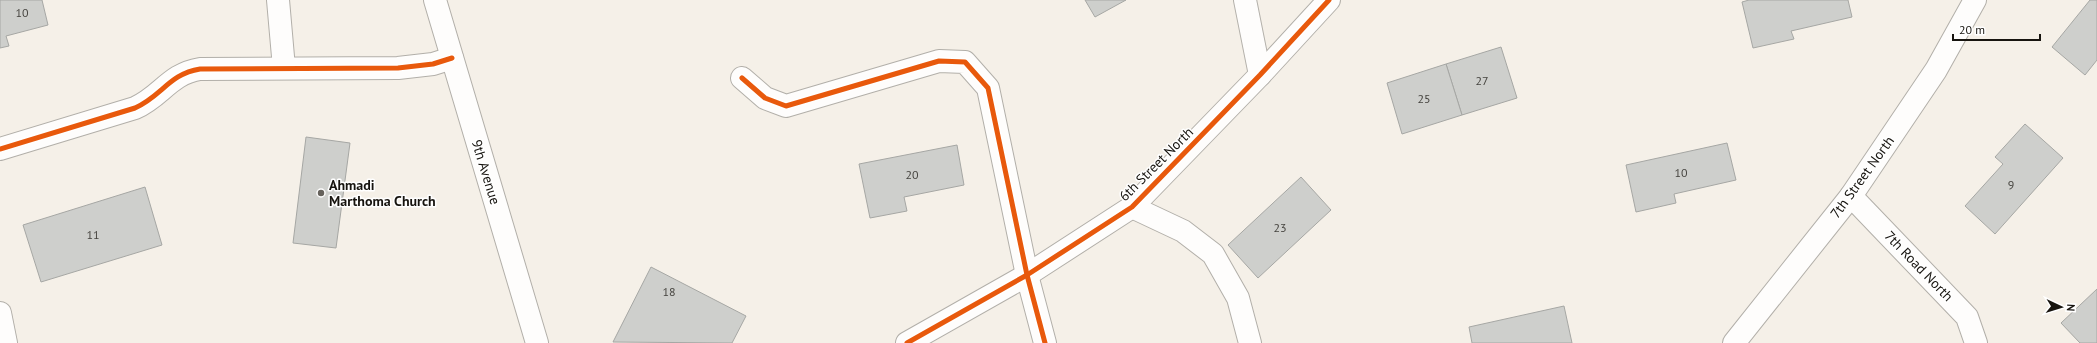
<svg xmlns="http://www.w3.org/2000/svg" width="2097" height="343" viewBox="0 0 2097 343" font-family="'PT Sans',sans-serif">
<style>
.building{fill:#cecfcc;stroke:#a6a7a4}
.lines{fill:none;stroke-linecap:round;stroke-linejoin:round}
.street-casing{stroke:#b2afa9;stroke-width:24}
.secondary-casing{stroke:#b2afa9;stroke-width:24}
.street{stroke:#fefdfc;stroke-width:22}
.secondary{stroke:#fefdfc;stroke-width:22}
.cycleway-casing{stroke:#fff;stroke-width:8}
.cycleway{stroke:#e8590c;stroke-width:5}
.poi-dot{fill:#65615b;stroke:#fff;stroke-width:1.5}
.labels{text-anchor:middle;stroke-width:3;stroke-linejoin:round;paint-order:stroke}
.number-label{font-size:12px;fill:#45433e}
.street-label{font-size:14px;fill:#17140f;stroke:#fff}
.poi-label{font-size:14px;font-weight:bold;fill:#17140f;stroke:#fff;text-anchor:start}
</style>
<rect width="100%" height="100%" fill="#f5f0e8"/>
<g class="building">
<polygon points="0,0 42,0 48,25 6,36 9,46 0,48"/>
<polygon points="1085,0 1126,0 1095,17"/>
<polygon points="1749,0 1848,0 1852,17 1791,31 1794,39 1753,48 1742,2"/>
<polygon points="2090,0 2097,0 2097,60 2085,75 2052,47"/>
<polygon points="1501,47 1517,98 1462,115 1446,64"/>
<polygon points="1446,64 1462,115 1402,134 1387,83"/>
<polygon points="2025,124 2063,158 1995,234 1965,206 2003,164 1995,157"/>
<polygon points="306,137 350,143 336,248 293,243"/>
<polygon points="1727,143 1736,180 1674,194 1676,203 1636,212 1626,165"/>
<polygon points="957,145 964,185 904,197 907,211 870,218 859,164"/>
<polygon points="1301,177 1331,210 1258,278 1228,245"/>
<polygon points="145,187 162,245 41,282 23,225"/>
<polygon points="651,267 746,316 732,343 613,342"/>
<polygon points="2097,289 2097,343 2080,343 2061,323"/>
<polygon points="1564,306 1572,343 1472,343 1469,327"/>
</g>
<g class="lines">
<defs>
<g id="street">
<polyline points="278,0 284,68"/>
<polyline points="435,0 537,343"/>
<polyline points="1245,0 1260,75"/>
<polyline points="742,78 765,98 786,106 939,61 965,62 988,88 1027,275 1045,343"/>
<path d="M0,149l135,-41c27,-12 34,-34 65,-39l198,-1 35,-4 19,-6"/>
<polyline points="1851,196 1967,317 1976,343"/>
<polyline points="1132,207 1183,231 1213,254 1238,298 1250,343"/>
<polyline points="0,313 6,343"/>
<polyline points="1734,343 1851,196 1936,70 1975,0"/>
</g>
<polyline id="secondary" points="907,343 1027,275 1132,207 1260,75 1329,0"/>
</defs>
<use href="#street" class="street-casing"/>
<use href="#secondary" class="secondary-casing"/>
<use href="#street" class="street"/>
<use href="#secondary" class="secondary"/>
<defs>
<g id="cycleway">
<polyline points="742,78 765,98 786,106 939,61 965,62 988,88 1027,275 1045,343"/>
<path d="M0,149l135,-41c27,-12 34,-34 65,-39l198,-1 35,-4 19,-6"/>
<polyline points="907,343 1027,275 1132,207 1260,75 1329,0"/>
</g>
</defs>
<use href="#cycleway" class="cycleway-casing"/>
<use href="#cycleway" class="cycleway"/>
</g>
<circle class="poi-dot" cx="321" cy="193" r="4"/>
<g class="labels">
<g class="number-label">
<text x="22" y="17">10</text>
<text x="1482" y="85">27</text>
<text x="1424" y="103">25</text>
<text x="1681" y="177">10</text>
<text x="912" y="179">20</text>
<text x="2011" y="189">9</text>
<text x="1280" y="232">23</text>
<text x="93" y="239">11</text>
<text x="669" y="296">18</text>
</g>
<g class="street-label">
<text transform="translate(1156 164) rotate(-45)" y="5">6th Street North</text>
<text transform="translate(486 172) rotate(73)" y="5">9th Avenue</text>
<text transform="translate(1862 177) rotate(-54)" y="5">7th Street North</text>
<text transform="translate(1919 266) rotate(46)" y="5">7th Road North</text>
</g>
<g class="poi-label">
<text x="329" y="190">Ahmadi<tspan x="329" dy="16">Marthoma Church</tspan></text>
</g>
</g>
<g transform="translate(2061 307) rotate(94)" stroke="#ffffff" stroke-width="3" paint-order="stroke">
<path d="M0-3L7 15L0 10L-7 15Z" fill="#17140f"/>
<text y="-6" font-size="11" font-weight="bold" text-anchor="middle" fill="#17140f">N</text>
</g>
<path d="M1953 34v6h87v-6" fill="none" stroke="#17140f" stroke-width="2"/>
<text x="1959" y="34" font-size="12" fill="#17140f" stroke="#ffffff" stroke-width="3" paint-order="stroke">20 m</text>
</svg>
